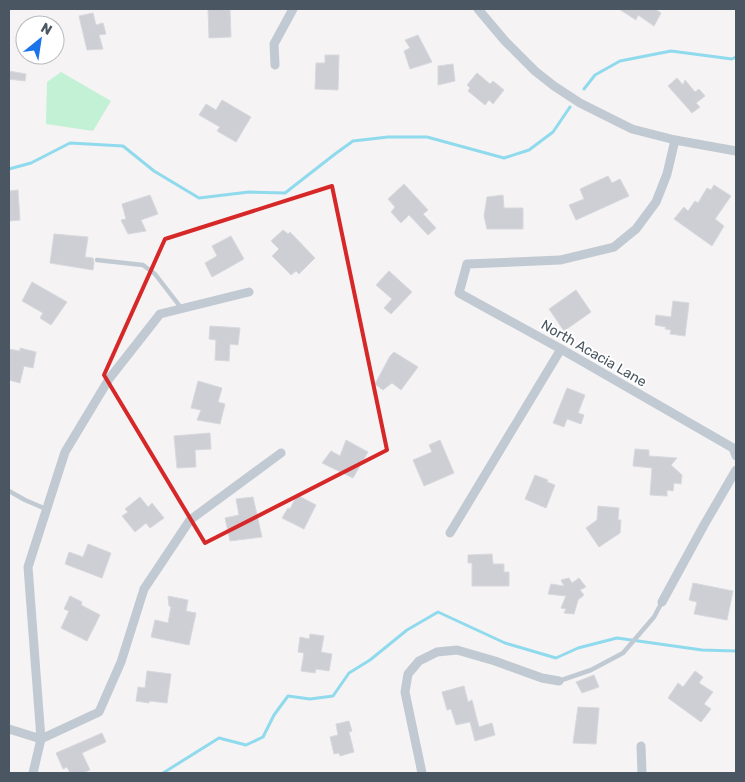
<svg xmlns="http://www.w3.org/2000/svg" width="745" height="782" viewBox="0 0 745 782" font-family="Rubik,sans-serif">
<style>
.grass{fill:#c3f1d5}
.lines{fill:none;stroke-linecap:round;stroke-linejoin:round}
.stream{stroke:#90daee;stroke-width:3}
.building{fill:#cdcfd5;stroke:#d7d9de}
.service{stroke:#c1cad2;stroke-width:4.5}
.minor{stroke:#c1cad2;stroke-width:9}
.marked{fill:none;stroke:#d62828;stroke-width:4;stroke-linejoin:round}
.labels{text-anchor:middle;stroke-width:4;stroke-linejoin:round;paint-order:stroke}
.street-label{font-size:14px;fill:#4a5661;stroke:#fff}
</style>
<rect width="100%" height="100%" fill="#f5f3f3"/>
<polygon class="grass" points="61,72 111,101 93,131 46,124 47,82"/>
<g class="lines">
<g class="stream">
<polyline points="584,89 595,75 620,61 671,51 732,59 736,57"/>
<polyline points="9,169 31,163 70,143 123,146 154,171 199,198 249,192 285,193 335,154 353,141 388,137 427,137 504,158 529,150 553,132 570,107"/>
<polyline points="163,773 219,738 246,745 263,737 274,715 288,696 310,699 333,696 349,673 370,660 407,630 438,612 505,643 556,658 578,648 617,638 702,650 736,651"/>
</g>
</g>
<g class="building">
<polygon points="208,9 230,9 231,37 209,38"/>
<polygon points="619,9 655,9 661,13 654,26 638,15 636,20"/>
<polygon points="93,13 96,25 103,23 106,34 99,35 103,49 87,50 79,16"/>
<polygon points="418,35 432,62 410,69 404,51 410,48 405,40"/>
<polygon points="325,55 339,55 338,90 315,89 316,63 325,63"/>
<polygon points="453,64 455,81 438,85 438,66"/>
<polygon points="9,71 26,74 25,81 9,79"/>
<polygon points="477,73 490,84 493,81 504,90 493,104 489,100 485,105 468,91 470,88 467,85"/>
<polygon points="677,78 683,85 685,80 695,92 699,89 705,96 696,103 700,107 692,113 668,86"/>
<polygon points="222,100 251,117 236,142 217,131 220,127 199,115 206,104 216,110"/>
<polygon points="608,176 612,183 620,179 629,196 576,220 569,205 584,199 580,189"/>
<polygon points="404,184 428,210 423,214 436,228 428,235 409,215 401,223 391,212 395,207 388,199"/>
<polygon points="714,185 731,196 715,219 724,226 712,246 674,219 684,207 688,211 695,201 698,203 707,188 711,190"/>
<polygon points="18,190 20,220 9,221 9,191"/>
<polygon points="150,195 158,214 141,220 146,231 128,234 121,220 126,219 122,204"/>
<polygon points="503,195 504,208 523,208 523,229 487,229 484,216 487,197"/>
<polygon points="283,230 288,234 290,232 315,258 299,274 296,271 291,275 272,256 279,249 271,241"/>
<polygon points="54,234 88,237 85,257 93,258 94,263 93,270 50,263"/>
<polygon points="231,236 244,259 212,277 205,263 217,256 212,246"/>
<polygon points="389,271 412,292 391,314 384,308 392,299 376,285"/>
<polygon points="32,282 67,302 51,325 40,318 43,313 22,301"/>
<polygon points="576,290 591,312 564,331 549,309"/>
<polygon points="673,301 689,303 685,336 670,334 671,330 665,329 666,327 655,325 656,315 671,317"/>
<polygon points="210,326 240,328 238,345 230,344 229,361 215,360 216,340 209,339"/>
<polygon points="20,348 36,352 33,368 24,366 20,383 9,380 9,349 20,351"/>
<polygon points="394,352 418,367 401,390 392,383 383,390 375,384 390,356"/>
<polygon points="198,381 222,388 218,402 225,404 220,424 197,420 201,410 191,408"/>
<polygon points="567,388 585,395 578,413 584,415 581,424 567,419 564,427 553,423"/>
<polygon points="210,433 211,449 195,450 196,467 177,468 174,436"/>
<polygon points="346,440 368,452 353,478 322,463 331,451 340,456"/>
<polygon points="440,440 454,473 424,486 413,460 432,452 429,445"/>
<polygon points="635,449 649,450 649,456 677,458 671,465 682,475 681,484 674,483 673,491 667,490 667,496 650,495 652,468 633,466"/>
<polygon points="535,475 548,480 547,482 555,485 546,508 525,499"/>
<polygon points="297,495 316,505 304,529 282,518 288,508 290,509"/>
<polygon points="140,497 148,507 152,503 164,518 150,528 146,523 135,532 122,516 128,512 125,509"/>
<polygon points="253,497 262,537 230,541 225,518 239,515 236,499"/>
<polygon points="598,506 619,508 618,520 621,520 620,533 599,547 586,528 597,520"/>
<polygon points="88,544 111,553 102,578 65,564 69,552 83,557"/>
<polygon points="492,554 493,564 504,564 504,572 509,572 509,586 472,586 472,563 468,563 468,555"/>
<polygon points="569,578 572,583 579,578 586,587 580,590 584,595 578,600 574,614 564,613 566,609 561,608 566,596 548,594 551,584 564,586 561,580"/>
<polygon points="693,583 733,591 727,620 694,614 697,602 689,600"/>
<polygon points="70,596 82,602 81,605 100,615 87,641 61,628 69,611 64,609"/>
<polygon points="168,596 188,600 186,611 196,613 189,645 151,637 155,620 168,623 171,607 169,606"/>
<polygon points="310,634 324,636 321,652 332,654 329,671 316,669 315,673 301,671 304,653 298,652 300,637 309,639"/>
<polygon points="147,671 171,674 167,703 149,701 149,703 136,701 138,687 145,688"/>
<polygon points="695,671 703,677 699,683 713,692 704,704 711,709 701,722 668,698 678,683 683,687"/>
<polygon points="594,675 599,687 582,693 576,682"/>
<polygon points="464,686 468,702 472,700 479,727 492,723 495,735 475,741 470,722 456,725 451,709 447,710 442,692"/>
<polygon points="578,707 599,708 596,744 573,743"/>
<polygon points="349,721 352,731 349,732 354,752 340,756 339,753 334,754 330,737 338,735 336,724"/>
<polygon points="102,733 106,742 82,753 90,770 83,773 70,773 67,767 63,769 56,753"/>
</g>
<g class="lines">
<g class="service">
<polyline points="97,260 143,265 155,274 182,309"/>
<polyline points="9,491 25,500 46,509"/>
<polyline points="559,681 591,670 623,653 654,617 662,602"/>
</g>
<g class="minor">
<polyline points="478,9 505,41 535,71 554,86 580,103 632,129 675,140 736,151"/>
<polyline points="275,65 274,44 293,9"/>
<polyline points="675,140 667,174 656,202 636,229 614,247 560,260 467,264 459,293 561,349 733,448 736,456"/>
<polyline points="450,533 561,349"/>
<polyline points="662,602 704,525 736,470"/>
<polyline points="9,729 41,739 99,712 121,662 144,589 190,520 281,453"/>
<polyline points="641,746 642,773"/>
<polyline points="33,773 41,739 28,567 65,452 109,379 160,314 249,292"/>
<polyline points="422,773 405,692 408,674 419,661 437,652 457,650 495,661 542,678 559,681"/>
</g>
</g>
<path class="marked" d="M332,186l55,264 -182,93 -101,-168 61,-136z"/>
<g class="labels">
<g class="street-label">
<text transform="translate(594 353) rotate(30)" y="5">North Acacia Lane</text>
</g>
</g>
<rect width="745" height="782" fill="none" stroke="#4a5661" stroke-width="20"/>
<g transform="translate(40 40) rotate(30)"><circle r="24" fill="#ffffff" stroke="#b7bbc0"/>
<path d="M0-4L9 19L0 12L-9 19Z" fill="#1a73e8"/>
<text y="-8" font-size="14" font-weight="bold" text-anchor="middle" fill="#4a5661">N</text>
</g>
</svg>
